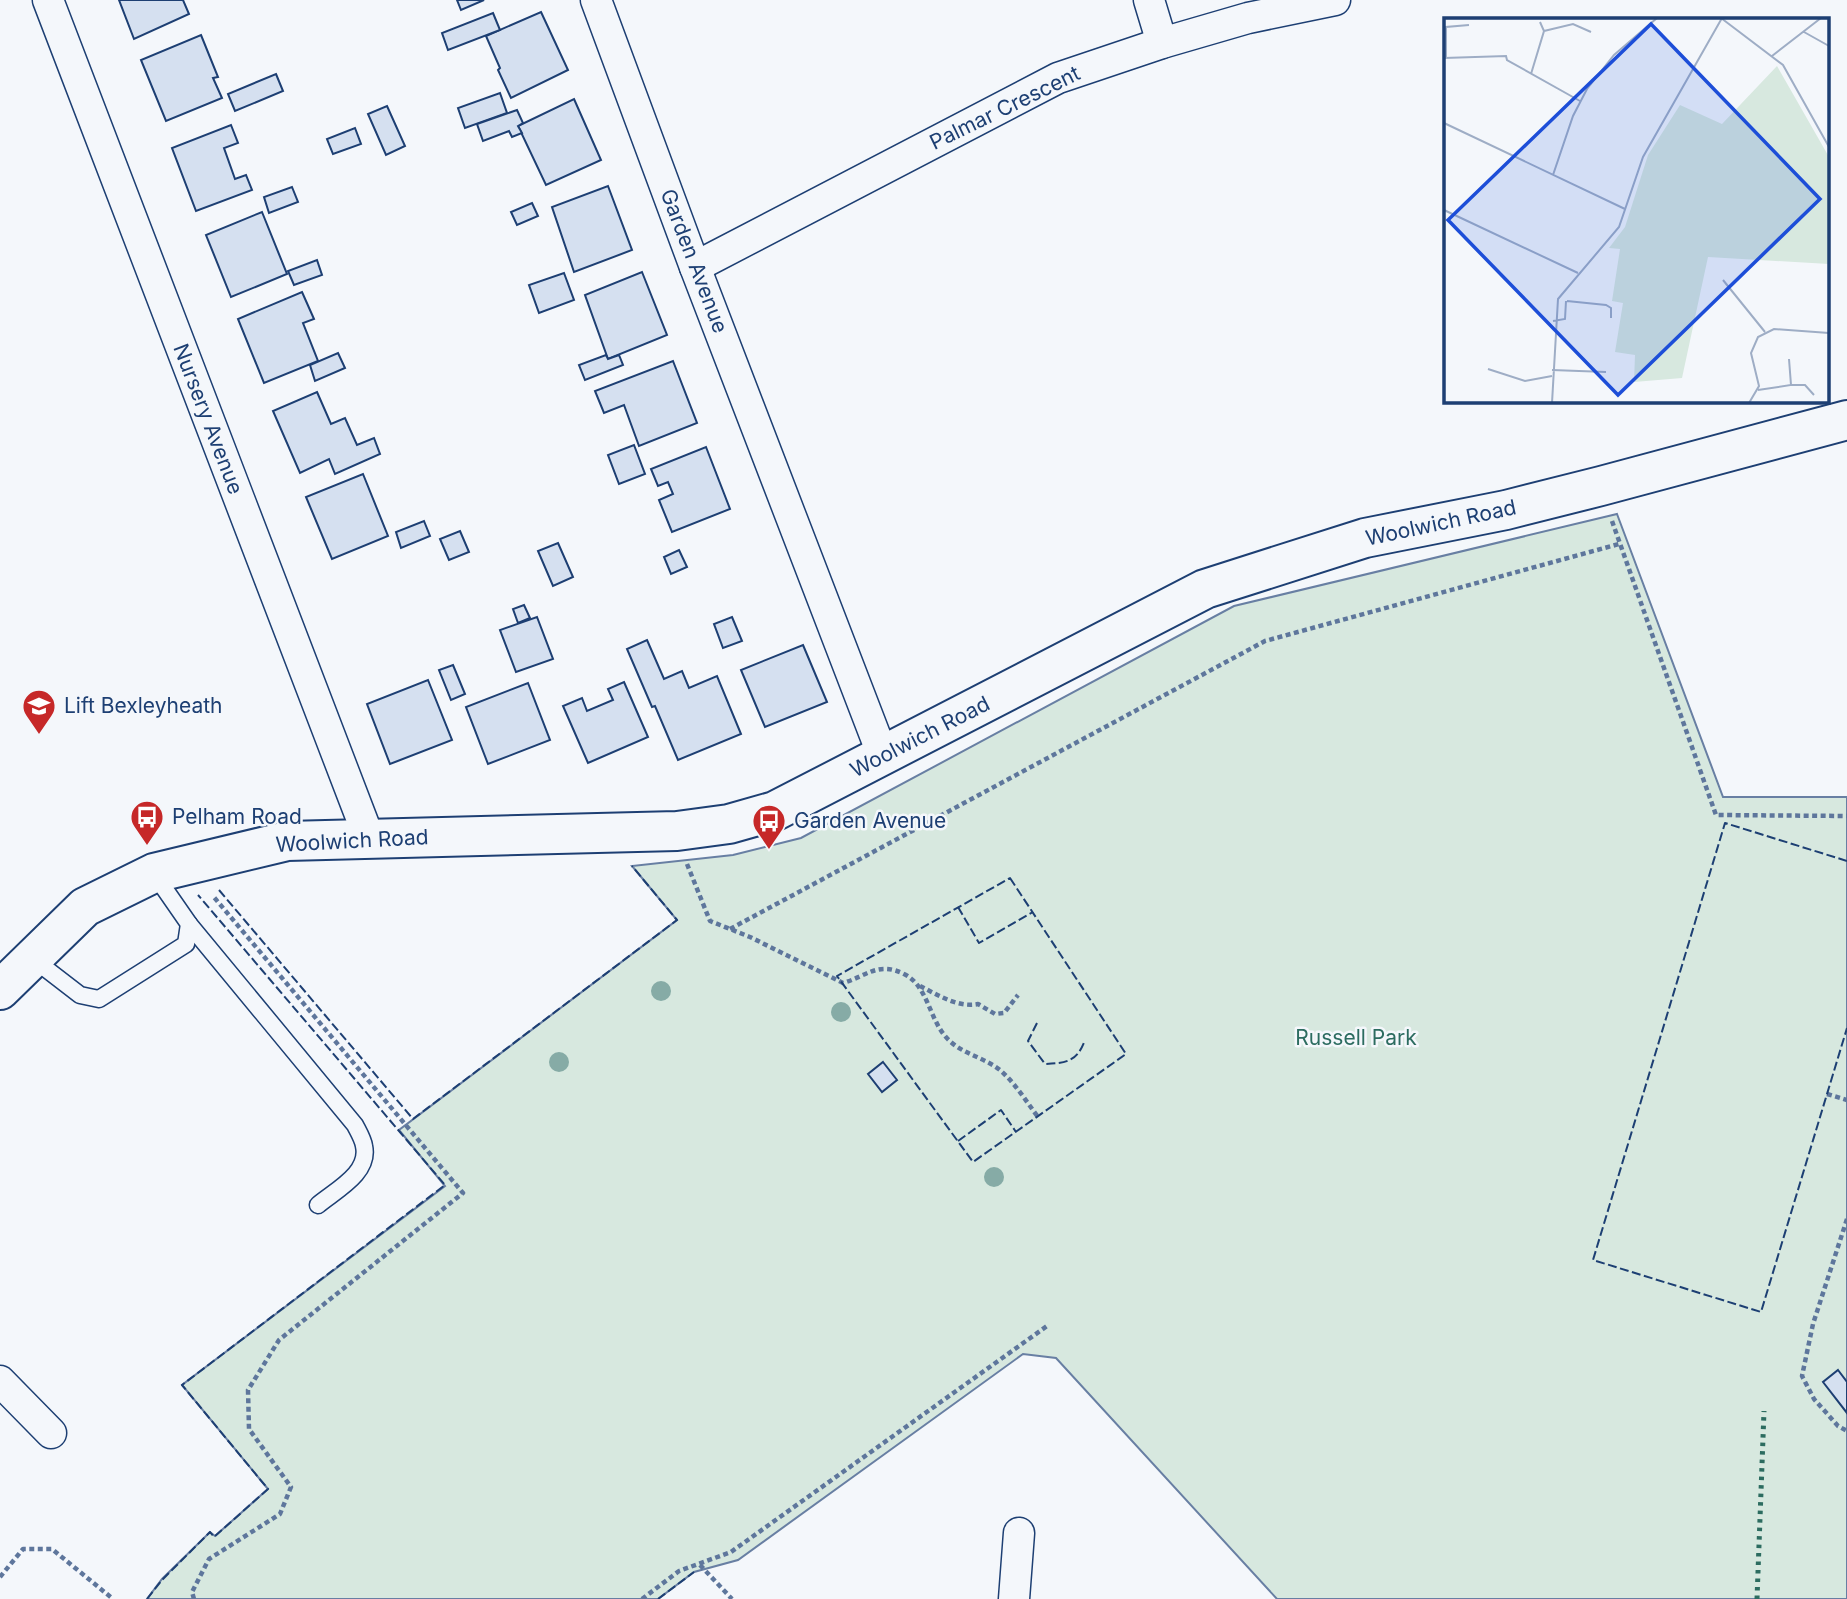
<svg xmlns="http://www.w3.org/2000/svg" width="1847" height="1599" viewBox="0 0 1847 1599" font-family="Inter,sans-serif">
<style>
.green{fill:#d7e8df;stroke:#687fa3;stroke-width:2}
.building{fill:#d5e0f0;stroke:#1d3f73;stroke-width:2}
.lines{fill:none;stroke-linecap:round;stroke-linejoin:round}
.service-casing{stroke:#1d3f73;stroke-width:19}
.minor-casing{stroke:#1d3f73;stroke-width:33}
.tertiary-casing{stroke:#1d3f73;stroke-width:42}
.path{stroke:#5e769c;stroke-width:4.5;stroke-dasharray:5 3.5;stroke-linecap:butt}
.service{stroke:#f4f7fb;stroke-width:16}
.minor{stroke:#f4f7fb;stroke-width:30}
.tertiary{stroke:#f4f7fb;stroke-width:38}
.hedge{stroke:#2c6c60;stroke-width:5;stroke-dasharray:3.5 5;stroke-linecap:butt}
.fence{stroke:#1d3f73;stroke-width:2;stroke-dasharray:9 3.5;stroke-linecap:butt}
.tree{fill:#86aba6}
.labels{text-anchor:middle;stroke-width:5;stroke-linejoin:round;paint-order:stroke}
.street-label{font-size:21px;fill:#1d3f73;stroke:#f4f7fb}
.poi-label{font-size:21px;fill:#1d3f73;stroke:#f4f7fb;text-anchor:start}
.park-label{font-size:21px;fill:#2c6c60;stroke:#f4f7fb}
.inset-road{fill:none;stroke:#9eadc5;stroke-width:2}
.view{fill:#1d4ed8;fill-opacity:0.15;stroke:#1d4ed8;stroke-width:3.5}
.inset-edge{fill:none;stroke:#1d3f73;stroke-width:3.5}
</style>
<rect width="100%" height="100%" fill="#f4f7fb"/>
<polygon class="green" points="1617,514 1723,797 1847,797 1847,1599 1277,1599 1056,1358 1023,1354 738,1560 694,1572 658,1599 147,1599 162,1579 210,1532 215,1536 268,1489 182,1385 445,1186 399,1130 677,920 632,866 733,855 801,838 1234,606"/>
<g class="building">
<polygon points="119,0 183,0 189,14 134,39"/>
<polygon points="457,0 484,0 461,10"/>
<polygon points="541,12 568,70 511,98 498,70 500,68 486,36"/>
<polygon points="493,13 500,30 448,50 442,33"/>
<polygon points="201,35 218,77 213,78 222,98 166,121 141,60"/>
<polygon points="276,74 283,91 235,111 228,94"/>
<polygon points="500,93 507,113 465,128 458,108"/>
<polygon points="574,99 601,160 546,185 518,126"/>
<polygon points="387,106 405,146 386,155 368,114"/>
<polygon points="517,110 523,123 518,126 522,133 512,137 509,131 483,141 477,124"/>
<polygon points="231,125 238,143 224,148 235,179 246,175 252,190 196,211 172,148"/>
<polygon points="355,128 361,144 333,154 327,139"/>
<polygon points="608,186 632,250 574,272 552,207"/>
<polygon points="292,187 298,202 269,213 264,197"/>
<polygon points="532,203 538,216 517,225 511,212"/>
<polygon points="262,212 287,274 231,297 206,235"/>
<polygon points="317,260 322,275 294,285 288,271"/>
<polygon points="642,272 667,335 608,359 585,295"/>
<polygon points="564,273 574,300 539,313 529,285"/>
<polygon points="302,292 314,319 303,323 318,361 264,383 238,319"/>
<polygon points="338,353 345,368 315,381 310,365"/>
<polygon points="606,355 608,359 619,355 623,365 585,380 579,365"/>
<polygon points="673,361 697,423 639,446 624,405 604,413 595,391"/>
<polygon points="317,392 331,424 345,418 357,445 374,438 380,454 335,474 329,459 300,473 273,411"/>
<polygon points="634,445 645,474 619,484 608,455"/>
<polygon points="706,447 730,509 672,532 659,500 673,494 668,482 658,486 651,469"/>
<polygon points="363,474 388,536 332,559 306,497"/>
<polygon points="424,521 430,536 401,548 396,532"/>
<polygon points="460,531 469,552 449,560 440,539"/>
<polygon points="558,543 573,577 553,586 538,551"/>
<polygon points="679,550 687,567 671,574 664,557"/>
<polygon points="524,605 530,618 518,623 513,609"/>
<polygon points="537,617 553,659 516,672 500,630"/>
<polygon points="732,617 742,641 723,648 714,624"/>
<polygon points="647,640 664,679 682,671 689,688 717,676 741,734 678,760 655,706 652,707 627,649"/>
<polygon points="803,645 827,702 765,727 741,670"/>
<polygon points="453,665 465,694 451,700 439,670"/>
<polygon points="428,680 452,740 390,764 367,704"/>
<polygon points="624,682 648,737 588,763 563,706 582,698 587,711 613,700 608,689"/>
<polygon points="528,683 550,740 488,764 466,707"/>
<polygon points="883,1062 897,1080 882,1092 868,1074"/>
<polygon points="1838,1370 1847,1382 1847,1413 1823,1382"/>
</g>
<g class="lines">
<defs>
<g id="service">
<path d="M189,924l166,201c3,6 8,14 9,21 6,27 -28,44 -46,59"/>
<polyline points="32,958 80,995 99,999 186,944 189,924 155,875"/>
</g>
<g id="minor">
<polyline points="48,0 369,838"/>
<polyline points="596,0 695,267 883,756"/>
<polyline points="1149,0 1162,43"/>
<polyline points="695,267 1058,78 1162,43 1248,18 1335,0"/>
<polyline points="0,1381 51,1433"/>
<polyline points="1014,1599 1019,1533"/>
</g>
<polyline id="tertiary" points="0,990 85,907 154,873 287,841 677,831 729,824 775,811 1205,589 1365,538 1506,510 1601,486 1847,420"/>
</defs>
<use href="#service" class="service-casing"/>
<use href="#minor" class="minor-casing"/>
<use href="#tertiary" class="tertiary-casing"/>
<g class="path">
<polyline points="1612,521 1716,815 1847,816"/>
<path d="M687,864l23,57 40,16 93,46c24,-7 35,-22 61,-9 23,11 25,43 41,62 15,18 37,20 55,34 15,13 26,31 38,47"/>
<polyline points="730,929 1265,641 1619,544"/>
<path d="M920,986c18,9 38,22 58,18l17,10 9,-1 14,-18"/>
<polyline points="1827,1094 1847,1100"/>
<polyline points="1847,1219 1813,1324 1802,1376 1814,1399 1838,1426 1847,1431"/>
<polyline points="700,1565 732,1599"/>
<polyline points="0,1577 23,1549 52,1549 113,1599"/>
<polyline points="194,1599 192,1592 209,1559 280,1514 291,1487 249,1429 248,1390 279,1340 463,1193 213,896"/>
<polyline points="642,1599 679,1571 731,1552 1047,1326"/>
</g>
<use href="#service" class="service"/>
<use href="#minor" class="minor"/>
<use href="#tertiary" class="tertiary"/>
<polyline class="hedge" points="1757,1599 1764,1411"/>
<g class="fence">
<polyline points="1847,861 1725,823 1593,1260 1761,1312 1847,1028"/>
<polygon points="1010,878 1126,1054 973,1162 837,976"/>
<polyline points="219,890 413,1119 677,920 632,866"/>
<polyline points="958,907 979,943 1033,912"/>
<path d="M1037,1023l-9,18 17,23c21,-1 32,-2 40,-24"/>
<polyline points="958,1141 1001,1110 1016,1132"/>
<polyline points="147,1599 162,1580 210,1532 214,1537 268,1489 182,1385 445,1185 198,895"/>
<polyline points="658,1599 694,1572"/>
</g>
</g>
<g class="tree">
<circle cx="661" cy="991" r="10"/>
<circle cx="841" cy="1012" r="10"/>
<circle cx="559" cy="1062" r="10"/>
<circle cx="994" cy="1177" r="10"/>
</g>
<defs>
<symbol id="school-pin" viewBox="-11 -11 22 30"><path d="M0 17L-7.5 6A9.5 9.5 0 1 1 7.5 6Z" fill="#c62828" stroke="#f4f7fb"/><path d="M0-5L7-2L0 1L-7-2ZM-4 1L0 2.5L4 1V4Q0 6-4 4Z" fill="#fff"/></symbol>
<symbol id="bus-pin" viewBox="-11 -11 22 30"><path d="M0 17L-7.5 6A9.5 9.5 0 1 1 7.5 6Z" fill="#c62828" stroke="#f4f7fb"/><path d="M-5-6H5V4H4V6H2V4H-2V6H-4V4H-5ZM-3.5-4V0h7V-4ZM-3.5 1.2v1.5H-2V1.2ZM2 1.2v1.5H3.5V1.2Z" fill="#fff"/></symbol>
</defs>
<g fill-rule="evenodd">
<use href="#school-pin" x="20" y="687" width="38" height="52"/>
<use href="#bus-pin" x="128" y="798" width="38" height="52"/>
<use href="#bus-pin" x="750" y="802" width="38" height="52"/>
</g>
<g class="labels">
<g class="street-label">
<text transform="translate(1005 108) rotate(-26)" y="7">Palmar Crescent</text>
<text transform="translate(694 261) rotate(69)" y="7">Garden Avenue</text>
<text transform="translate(208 419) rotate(69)" y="7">Nursery Avenue</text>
<text transform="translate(1441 523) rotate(-12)" y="7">Woolwich Road</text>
<text transform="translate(920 737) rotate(-27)" y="7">Woolwich Road</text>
<text transform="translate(352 841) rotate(-3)" y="7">Woolwich Road</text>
</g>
<g class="poi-label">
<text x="64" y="713">Lift Bexleyheath</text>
<text x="172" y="824">Pelham Road</text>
<text x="794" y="828">Garden Avenue</text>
</g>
<g class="park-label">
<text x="1356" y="1045">Russell Park</text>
</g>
</g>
<g transform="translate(1444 18)">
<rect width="385" height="385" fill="#f4f7fb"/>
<path d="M333,48l52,91v107l-121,-7 -26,121 -48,4 1,-27 -20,-3 8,-49 -11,-2 8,-52 -11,-1 16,-21 23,-72 32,-50 42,19z" fill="#d7e8df"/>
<path class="inset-road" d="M277,0l62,47 46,82M100,13l29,-7 18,8M360,14l25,14M328,38l49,-38M0,40l62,-2 1,4 73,41M2,40v-31l23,-2M87,56l13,-43 -4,-9M0,105l181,86M109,157l20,-59 14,-27 27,-34 43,-37M0,192l134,63M279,262l42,52M123,283l39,4 5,3v10M109,303l12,-2 1,-18M44,351l37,12 27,-5M108,352l54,2M347,367h14l9,10M314,372l33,-5 -2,-26M108,385l6,-104 61,-72 24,-70 79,-139M305,385l10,-17 -8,-33 7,-16 16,-8 55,4"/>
<path class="view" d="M207,6l169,175 -202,196 -170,-175z"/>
<rect width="385" height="385" class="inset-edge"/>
</g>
</svg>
